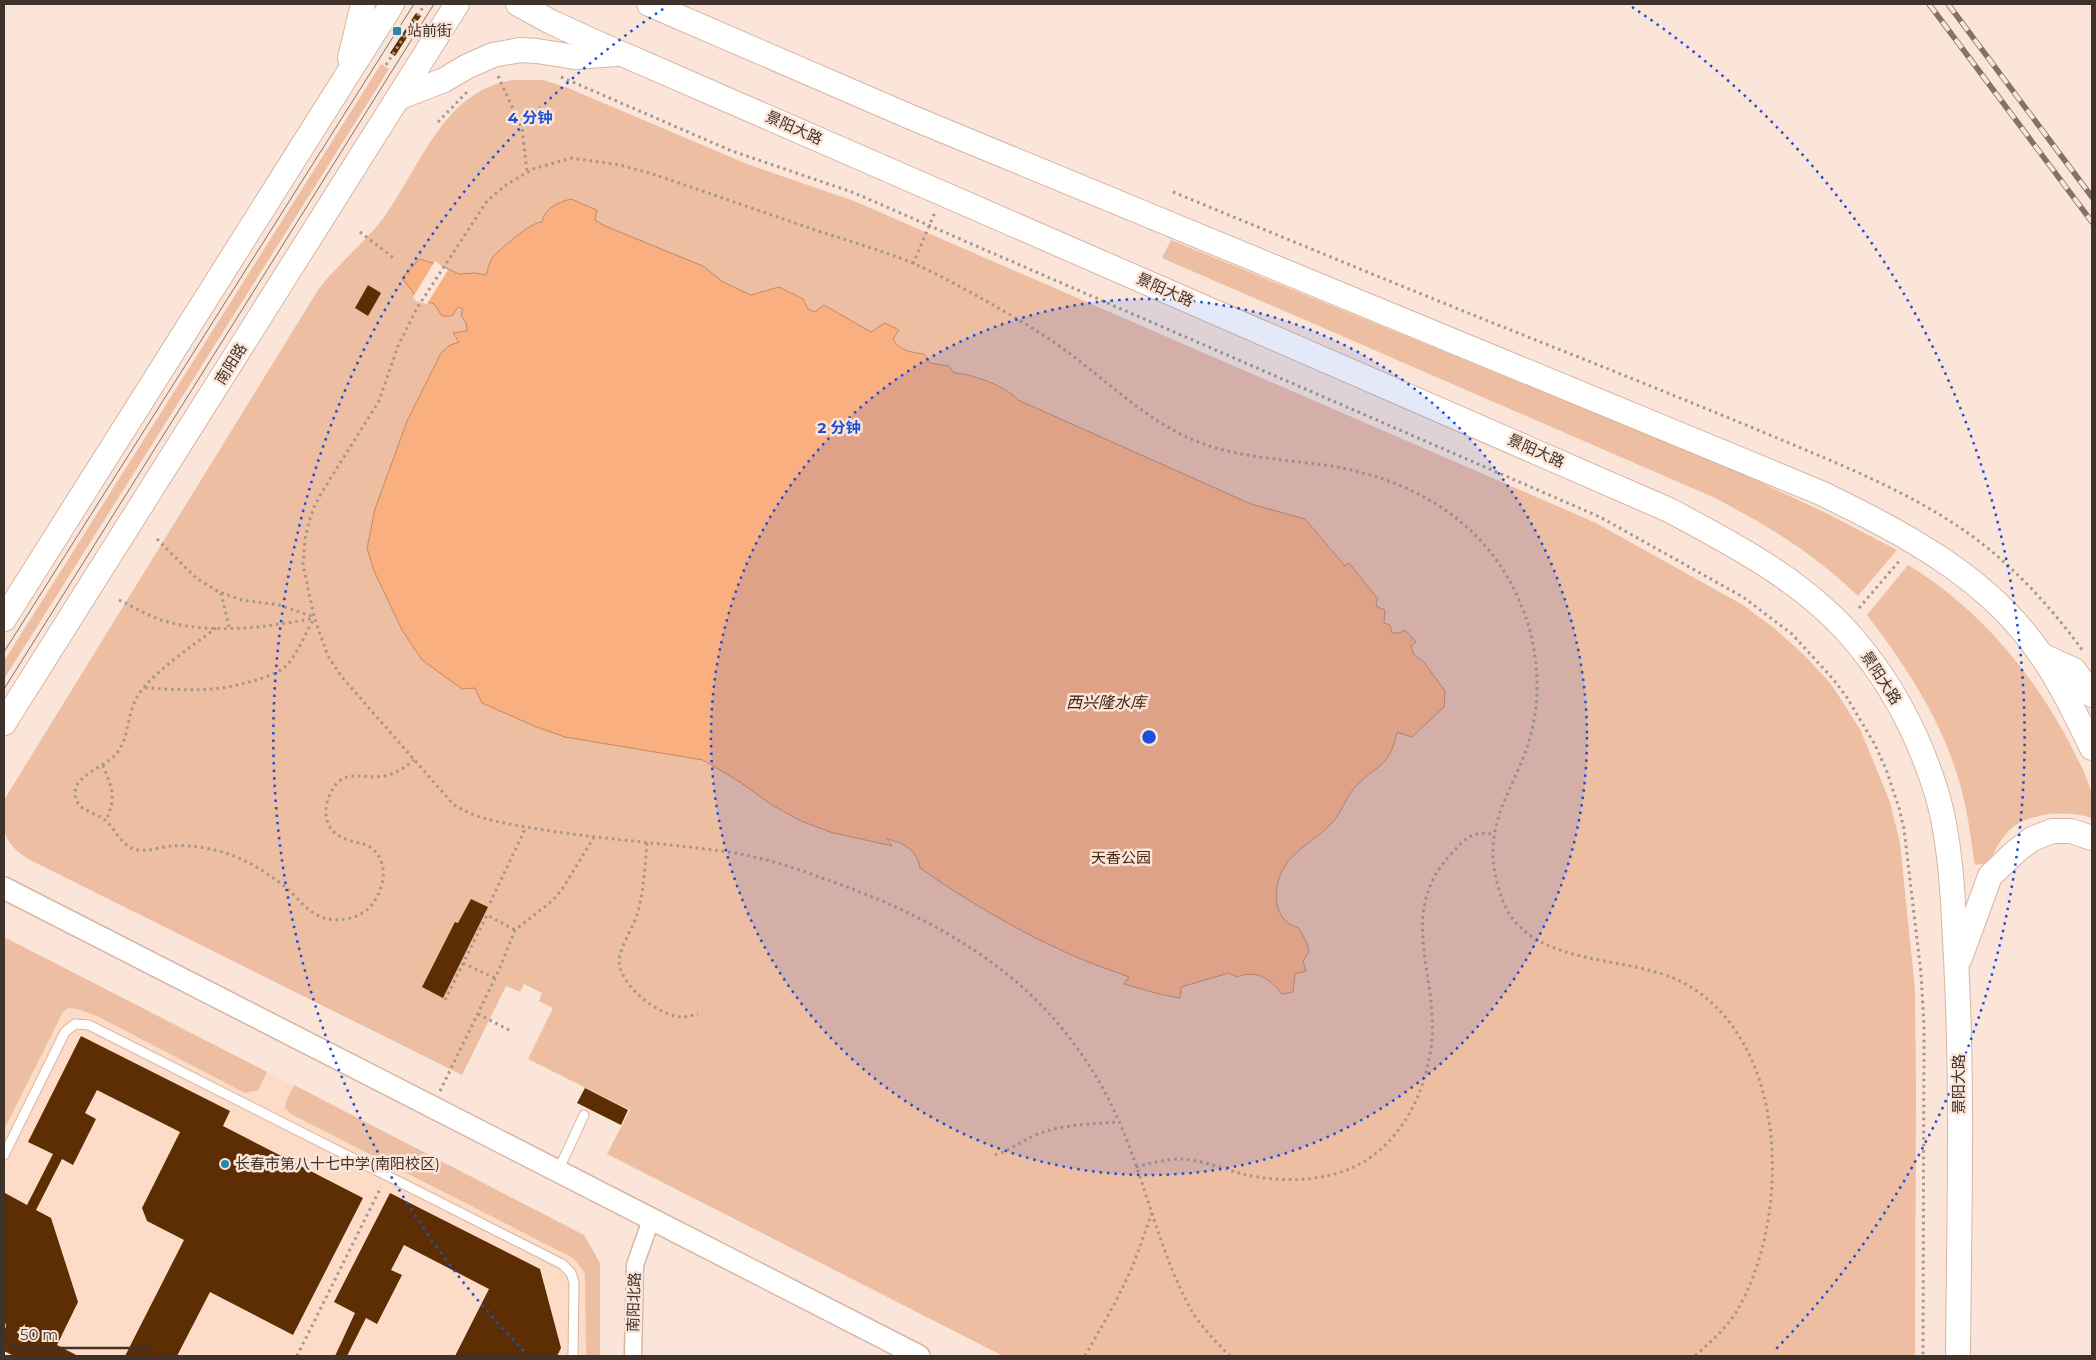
<svg xmlns="http://www.w3.org/2000/svg" width="2096" height="1360" viewBox="0 0 2096 1360" font-family="Montserrat,'Noto Sans SC',sans-serif">
<style>
.built{fill:#fcdbc7}
.green{fill:#edbea1}
.water{fill:#f9af7f;stroke:#c18a66}
.pier{fill:#fae5d8}
.building{fill:#5d2d04}
.lines{fill:none;stroke-linecap:round;stroke-linejoin:round}
.service-casing{stroke:#d7b6a1;stroke-width:11}
.minor-casing{stroke:#d7b6a1;stroke-width:19}
.tertiary-casing{stroke:#d7b6a1;stroke-width:24}
.secondary-casing{stroke:#d7b6a1;stroke-width:26}
.path{stroke:#a7958a;stroke-width:3;stroke-dasharray:2.5 4;stroke-linecap:butt}
.service{stroke:#fff;stroke-width:9}
.minor{stroke:#fff;stroke-width:16}
.tertiary{stroke:#fff;stroke-width:21}
.secondary{stroke:#fff;stroke-width:24}
.tram{stroke:#827268;stroke-width:1}
.rail-casing{stroke:#827268;stroke-width:5.5}
.rail{stroke:#fae5d8;stroke-width:4;stroke-dasharray:11;stroke-linecap:butt}
.ring{fill:none;stroke:#1d4ed8;stroke-width:2.5;stroke-dasharray:2.5 5}
.poi-dot{fill:#2886b2;stroke:#fae5d8;stroke-width:2}
.labels{text-anchor:middle;stroke-width:5;stroke-linejoin:round;paint-order:stroke}
.poi-label{font-size:15px;fill:#3f322a;stroke:#fae5d8;text-anchor:start}
.street-label{font-size:15px;fill:#3f322a;stroke:#fae5d8}
.park-label{font-size:15px;fill:#452713;stroke:#fae5d8}
.water-label{font-size:16px;font-style:italic;fill:#3f220e;stroke:#fae5d8}
.centre{fill:#1d4ed8;stroke:#fae5d8;stroke-width:2.5}
.ring-label{font-size:15px;text-anchor:middle;font-weight:bold;fill:#1d4ed8;stroke:#fae5d8;stroke-width:5;stroke-linejoin:round;paint-order:stroke}
</style>
<rect width="100%" height="100%" fill="#fae5d8"/>
<polygon class="built" points="4,937 584,1235 600,1263 600,1356 4,1356"/>
<g class="green">
<polygon points="381,64 389,69 4,679 4,661"/>
<path d="M513,80h30l25,8 179,76 107,37 742,322 147,82 31,23 31,28 26,28 29,45 30,73 10,41 15,146 1,100 -1,267h-912l-396,-202 23,-44 -102,-51 25,-51 -14,-7 3,-8 -18,-9 -4,8 -14,-6 -44,89 -434,-216c-28,-19 -24,-28 -24,-59l314,-510c19,-25 44,-45 64,-70 38,-51 60,-129 131,-140z"/>
<path d="M1171,240l561,229 94,44 71,37 -39,46c-45,-43 -88,-69 -143,-98l-553,-240z"/>
<path d="M1908,565c70,42 126,109 163,181 8,16 17,32 21,49 1,7 0,16 0,23 -23,-8 -59,-6 -79,9 -11,9 -18,23 -24,36l-14,2c-4,-23 -6,-46 -12,-69 -16,-68 -54,-126 -96,-181z"/>
<polygon points="4,937 267,1072 258,1090 245,1093 99,1017 78,1009 68,1008 63,1012 4,1130"/>
<polygon points="294,1085 584,1235 600,1263 600,1356 586,1356 585,1273 573,1258 291,1114 285,1108 286,1102"/>
</g>
<path class="water" d="M571,199l26,11 -2,10 10,6 98,40 20,16 28,13 28,-8 24,12 5,10 7,3 9,-7 47,27 14,-9 14,7 -6,9c6,12 18,13 31,15l6,9 19,3 5,7c16,0 54,14 64,27l233,104 54,15 40,47 4,-3 29,36 -2,3 1,5 8,3 -1,13 6,2 2,8h8l5,-3 11,12 -5,4 3,9 9,6 22,30 -1,16 -32,30 -15,-5c-8,36 -17,30 -40,53 -11,11 -15,27 -25,38 -12,13 -29,22 -41,35 -19,20 -23,62 8,70l7,13 3,11 -6,9 3,10 -11,3 -2,18 -11,2c-12,-15 -25,-25 -45,-17l-8,-4 -48,14 -1,11 -21,-4 -35,-10 5,-7c-21,-8 -43,-15 -64,-25 -49,-22 -101,-53 -145,-84 -3,-18 -16,-25 -33,-29l5,7 -62,-14 -29,-11 -29,-16 -32,-23 -37,-22 -138,-23 -31,-11 -52,-23 -7,-15 -13,1 -40,-29 -20,-30 -28,-59 -7,-23 8,-39 32,-88 34,-68 9,-8 9,-3 -6,-9 14,-2 -1,-8 -5,-8 2,-6 -5,-2 -6,9h-10l-8,-12 -16,-5 -16,-21 17,-19 21,6 19,9 16,-1 11,2c2,-6 3,-13 7,-18 8,-9 38,-35 49,-35 2,-13 16,-20 29,-23z"/>
<polygon class="pier" points="435,261 448,270 427,304 416,301 413,297"/>
<g class="building">
<polygon points="416,13 421,16 395,56 390,53"/>
<polygon points="368,285 381,293 368,316 355,308"/>
<polygon points="471,899 488,907 443,998 422,987 455,922 458,923"/>
<polygon points="81,1036 230,1111 223,1126 363,1198 293,1335 210,1292 177,1356 125,1356 184,1240 147,1221 142,1208 180,1132 97,1090 85,1113 96,1119 73,1165 62,1159 36,1210 51,1218 78,1302 57,1345 78,1356 14,1356 4,1351 4,1332 6,1326 4,1318 4,1195 5,1193 27,1205 53,1154 28,1142"/>
<polygon points="585,1088 628,1110 621,1125 577,1103"/>
<polygon points="390,1193 540,1269 561,1348 557,1356 455,1356 489,1289 404,1245 391,1270 402,1275 377,1324 366,1318 347,1356 335,1356 355,1313 334,1302"/>
</g>
<g class="lines">
<defs>
<g id="service">
<polyline points="4,1155 65,1032 75,1024 89,1025 562,1264 571,1273 574,1283 573,1356"/>
<polyline points="558,1171 584,1115"/>
</g>
<polyline id="minor" points="633,1356 635,1265 651,1220"/>
<path id="tertiary" d="M4,888c305,155 610,312 915,468"/>
<g id="secondary">
<path d="M518,4l33,18 46,21 1072,467c70,37 142,75 192,138 34,42 60,94 76,146 15,52 16,110 19,164 7,132 3,266 2,398"/>
<path d="M649,4l264,114 908,375c82,40 168,84 220,162 20,29 36,62 51,93"/>
<polyline points="350,58 363,4"/>
<polyline points="398,98 444,80 466,67 493,55 520,50 537,51 575,57 616,54"/>
<polyline points="4,619 392,4"/>
<polyline points="2041,655 2074,670 2092,695"/>
<polyline points="4,723 457,4"/>
<polyline points="1960,958 1990,876 2015,852 2032,839 2052,831 2071,831 2092,838"/>
</g>
</defs>
<use href="#service" class="service-casing"/>
<use href="#minor" class="minor-casing"/>
<use href="#tertiary" class="tertiary-casing"/>
<use href="#secondary" class="secondary-casing"/>
<g class="path">
<polyline points="386,65 425,4"/>
<polyline points="498,76 522,128 527,172"/>
<polyline points="561,77 732,151 852,192 1600,517 1743,597 1792,634 1833,679 1846,696 1874,743 1886,769 1899,808 1904,829 1921,973 1924,1026 1923,1356"/>
<polyline points="438,122 467,92"/>
<path d="M1173,192c136,56 271,112 408,166 67,27 134,54 201,82 69,29 139,57 198,102 39,30 74,69 103,109"/>
<polyline points="360,232 395,259"/>
<polyline points="913,264 935,212"/>
<polyline points="157,539 196,578 219,592 242,600 279,605 314,617"/>
<polyline points="221,593 229,627"/>
<path d="M119,600c17,8 34,19 53,23 44,11 98,4 142,-5"/>
<polyline points="1859,608 1901,559"/>
<path d="M216,628c-22,17 -68,47 -80,71 -9,17 -7,38 -19,54 -12,16 -55,24 -38,52 8,7 18,9 26,15 10,8 16,25 29,29 12,4 26,-2 37,-3 22,-2 51,4 70,13 15,7 30,17 42,26 14,11 23,27 41,33 14,4 35,1 46,-11 14,-16 21,-45 0,-60 -6,-4 -14,-4 -21,-7 -20,-5 -27,-22 -21,-41 13,-36 36,-17 60,-24 10,-2 18,-9 26,-15"/>
<path d="M145,688c43,2 69,5 111,-8 10,-3 23,-7 31,-15 11,-13 19,-32 27,-47"/>
<path d="M103,765c9,25 14,30 3,56"/>
<path d="M647,843c-2,23 -3,46 -9,69 -4,14 -19,36 -19,50 2,25 40,54 63,55 6,0 11,-2 16,-3"/>
<polyline points="490,903 526,827"/>
<polyline points="463,963 495,978"/>
<polyline points="445,1000 487,915 515,930"/>
<polyline points="478,1014 511,1031"/>
<polyline points="440,1091 499,970 515,930 552,901 563,888 594,837"/>
<path d="M995,1155c16,-5 28,-15 43,-21 26,-10 54,-10 81,-12"/>
<path d="M1136,1167c15,-4 30,-8 45,-8 21,1 42,10 62,15 40,10 94,8 128,-17 35,-25 54,-67 60,-109 10,-71 -37,-134 21,-195 14,-15 19,-22 41,-19"/>
<polyline points="297,1356 381,1187"/>
<polyline points="1085,1356 1115,1303 1132,1268 1152,1213"/>
<path d="M1230,1356c-13,-13 -27,-27 -37,-43 -32,-56 -45,-121 -69,-180 -25,-62 -64,-116 -116,-158 -56,-45 -121,-75 -189,-98 -29,-11 -59,-20 -90,-25 -66,-9 -132,-13 -197,-24 -27,-5 -56,-8 -79,-24l-112,-128 -13,-20 -14,-39 -11,-53 2,-25 4,-17 5,-15 8,-15 57,-91 19,-55 19,-38 70,-107 19,-16 27,-16 38,-11 49,7 33,9c55,19 110,38 165,57 31,10 62,19 92,31 24,10 47,23 69,35 28,16 57,32 83,51 42,30 80,69 127,90 43,20 95,21 142,28 86,14 161,60 192,144 14,35 18,78 10,115 -12,60 -53,92 -36,157 4,16 10,32 21,43 40,41 115,32 164,57 109,57 110,239 53,332 -11,17 -26,29 -40,42"/>
</g>
<use href="#service" class="service"/>
<use href="#minor" class="minor"/>
<use href="#tertiary" class="tertiary"/>
<use href="#secondary" class="secondary"/>
<g class="tram">
<polyline points="4,652 414,4"/>
<polyline points="4,689 434,4"/>
</g>
<defs>
<g id="rail">
<polyline points="1929,4 2092,222"/>
<polyline points="1948,4 2092,197"/>
</g>
</defs>
<use href="#rail" class="rail-casing"/>
<use href="#rail" class="rail"/>
</g>
<circle cx="1149" cy="737" r="438" fill="#1d4ed8" fill-opacity=".12"/>
<g class="ring">
<circle cx="1149" cy="737" r="438"/>
<path d="M524 1351A876 876 0 0 1 666 7M1632 7A876 876 0 0 1 1774 1351"/>
</g>
<g class="poi-dot">
<rect x="392" y="26" width="10" height="10" rx="2.5"/>
<circle cx="225" cy="1164" r="5"/>
</g>
<g class="labels">
<g class="poi-label">
<text x="407" y="36">站前街</text>
<text x="235" y="1169">长春市第八十七中学(南阳校区)</text>
</g>
<g class="street-label">
<text transform="translate(794 128) rotate(24)" y="5">景阳大路</text>
<text transform="translate(1165 290) rotate(24)" y="5">景阳大路</text>
<text transform="translate(231 364) rotate(-58)" y="5">南阳路</text>
<text transform="translate(1536 451) rotate(24)" y="5">景阳大路</text>
<text transform="translate(1881 678) rotate(57)" y="5">景阳大路</text>
<text transform="translate(1959 1084) rotate(-90)" y="5">景阳大路</text>
<text transform="translate(634 1302) rotate(-88)" y="5">南阳北路</text>
</g>
<g class="park-label">
<text x="1121" y="863">天香公园</text>
</g>
<g class="water-label">
<text x="1106" y="708">西兴隆水库</text>
</g>
</g>
<circle cx="1149" cy="737" r="8" class="centre"/>
<g class="ring-label">
<text x="530" y="123">4 分钟</text>
<text x="839" y="433">2 分钟</text>
</g>
<rect width="2096" height="1360" fill="none" stroke="#3f322a" stroke-width="10"/>
<path d="M12 1340v8h138v-8" fill="none" stroke="#3f322a" stroke-width="2.5"/>
<text x="20" y="1340" font-size="15" fill="#3f322a" stroke="#fae5d8" stroke-width="4" paint-order="stroke">50 m</text>
</svg>
